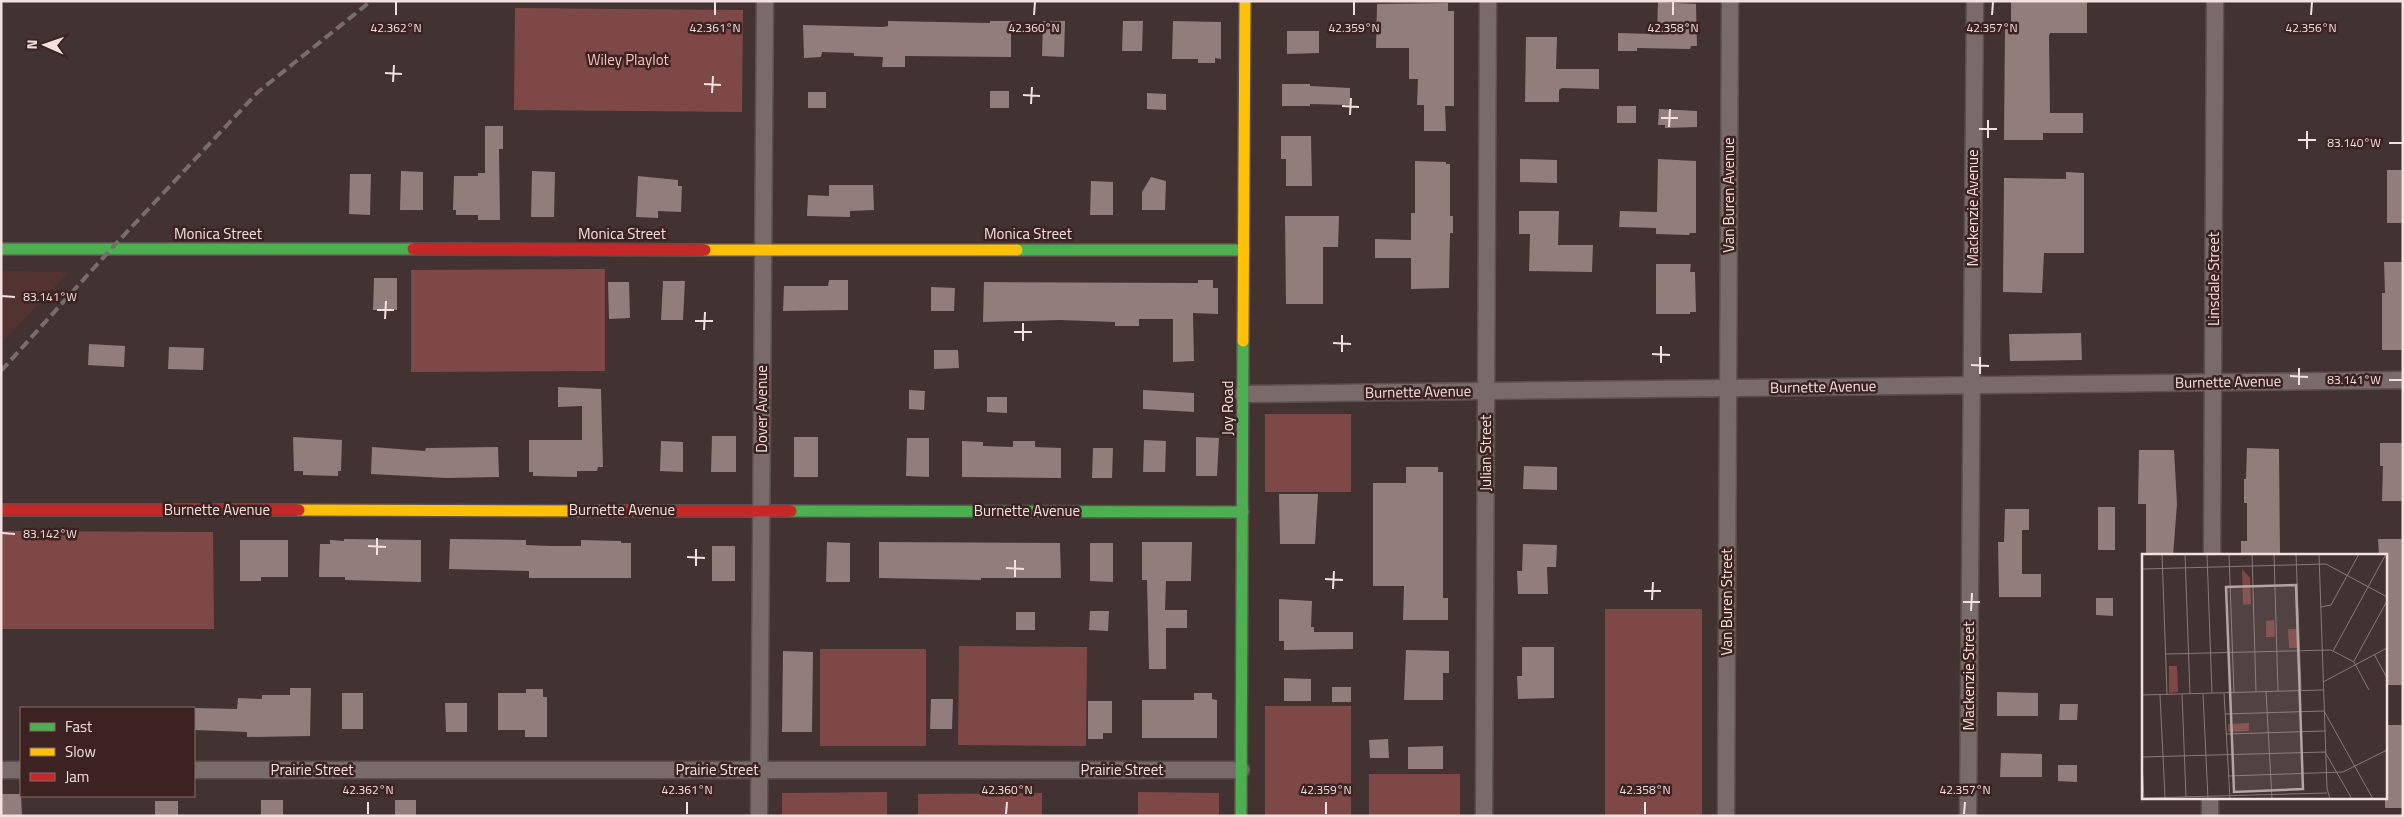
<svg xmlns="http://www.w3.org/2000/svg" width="2404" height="817" viewBox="0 0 2404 817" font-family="'Titillium Web',sans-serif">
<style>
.built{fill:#533332}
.green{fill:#7e4847}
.building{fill:#917d7c}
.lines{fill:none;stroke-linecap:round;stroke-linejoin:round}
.street-casing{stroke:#5c4f4f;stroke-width:19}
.fast-casing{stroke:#5c4f4f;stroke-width:14}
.slow-casing{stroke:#5c4f4f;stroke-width:14}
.jam-casing{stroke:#5c4f4f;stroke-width:14}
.street{stroke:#786b6a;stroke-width:16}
.fast{stroke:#4caf50;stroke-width:11}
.slow{stroke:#ffc107;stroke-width:11}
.jam{stroke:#c62828;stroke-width:11}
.rail{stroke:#786d6d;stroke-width:4;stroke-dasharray:10 5;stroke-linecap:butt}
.ticks{fill:none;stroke:#f3e1e0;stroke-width:2}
.labels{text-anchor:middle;stroke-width:5;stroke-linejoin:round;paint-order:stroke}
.park-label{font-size:15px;fill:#fcc2bf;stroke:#3d2222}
.street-label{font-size:15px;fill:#f3e1e0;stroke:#3d2222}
.inset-road{fill:none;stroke:#897878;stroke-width:1}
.view{fill:#b5a4a3;fill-opacity:0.15;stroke:#b5a4a3;stroke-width:2.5}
.inset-edge{fill:none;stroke:#f3e1e0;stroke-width:2.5}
.ticks-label{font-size:12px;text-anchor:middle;fill:#f3e1e0;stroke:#3d2222;stroke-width:5;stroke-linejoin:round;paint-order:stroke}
</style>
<rect width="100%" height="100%" fill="#423232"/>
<polygon class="built" points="1,271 69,272 1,343"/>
<g class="green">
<polygon points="515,8 743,10 742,112 514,110"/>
<polygon points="605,269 605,371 411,372 411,270"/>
<rect x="1265" y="414" width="86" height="78"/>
<polygon points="1,531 213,532 214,629 1,629"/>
<rect x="1605" y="609" width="97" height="207"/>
<polygon points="959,646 1087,647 1086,746 958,745"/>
<rect x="820" y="649" width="106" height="97"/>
<rect x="1265" y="706" width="86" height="110"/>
<rect x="1369" y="774" width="91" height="42"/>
<polygon points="887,792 887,816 782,816 782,793"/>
<polygon points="1138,792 1219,793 1219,816 1138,816"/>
<polygon points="1042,793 1042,816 918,816 918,794"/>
</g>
<g class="building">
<polygon points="2011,1 2087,2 2087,33 2050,33 2049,36 2050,113 2083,113 2083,133 2043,133 2043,140 2004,140 2005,25 2011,25"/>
<polygon points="1658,2 1696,4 1697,46 1691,46 1690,49 1637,48 1637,51 1618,51 1618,33 1653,34 1653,31 1657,31"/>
<polygon points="1448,3 1448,11 1454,11 1454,106 1445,106 1446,131 1424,131 1424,105 1417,105 1418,79 1409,79 1409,48 1376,48 1377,4"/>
<polygon points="888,21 990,23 990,21 1011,21 1011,57 905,56 905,67 882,67 883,57 854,56 854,53 822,52 821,57 804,58 803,25 883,27 888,26"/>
<polygon points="1043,21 1065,21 1064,57 1042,56"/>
<polygon points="1123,21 1143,21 1142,51 1122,51"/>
<polygon points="1173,21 1221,22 1221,59 1215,58 1215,63 1198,63 1198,59 1172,59"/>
<polygon points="1287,31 1319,31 1319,53 1287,54"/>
<polygon points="1526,37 1557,37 1556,69 1599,69 1599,89 1562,88 1559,90 1559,102 1525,102"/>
<polygon points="1282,84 1310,84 1310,86 1350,88 1350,105 1310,104 1310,106 1282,106"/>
<rect x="990" y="91" width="19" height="17"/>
<rect x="808" y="92" width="18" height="16"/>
<polygon points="1147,93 1166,94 1166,110 1147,109"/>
<rect x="1617" y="106" width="19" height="17"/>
<polygon points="1659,109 1697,111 1697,127 1665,128 1665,125 1658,125"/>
<polygon points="485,126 503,126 503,149 499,149 500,220 478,220 478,215 456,215 456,210 453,210 454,176 478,176 478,173 485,173"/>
<polygon points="1281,136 1311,136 1312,186 1286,186 1286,159 1281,159"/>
<polygon points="1520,159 1557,160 1557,183 1520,182"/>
<polygon points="1658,159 1696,161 1696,233 1690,233 1689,235 1656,234 1656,228 1619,227 1620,211 1657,212"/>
<polygon points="1415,161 1446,162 1446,164 1450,164 1450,216 1453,216 1453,233 1450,233 1449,288 1411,289 1411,258 1375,258 1375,239 1411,240 1411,213 1415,213"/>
<rect x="2387" y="170" width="16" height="53"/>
<polygon points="401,171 423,172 423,210 400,210"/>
<polygon points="532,171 555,172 554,217 531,217"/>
<polygon points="2066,172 2084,173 2084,253 2044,253 2042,293 2003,292 2004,178 2066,179"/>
<polygon points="350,174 371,174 370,215 349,214"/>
<polygon points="638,176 678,180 678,186 682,186 681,212 658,211 658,218 636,217"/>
<polygon points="1151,177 1166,181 1165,210 1142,210 1142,192"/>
<polygon points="1091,181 1113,182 1113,215 1090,215"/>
<polygon points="829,185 873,185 874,210 850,211 850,217 807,216 808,195 829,196"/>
<polygon points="1519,211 1559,211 1558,245 1593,245 1592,272 1529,271 1530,234 1519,234"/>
<polygon points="1285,216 1339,216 1338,247 1323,247 1323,304 1286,304"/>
<polygon points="2384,262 2403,262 2403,350 2382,350 2382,293 2385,293"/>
<polygon points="1656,264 1691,264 1690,272 1695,272 1696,312 1690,312 1690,314 1656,314"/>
<polygon points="374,278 397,278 397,310 373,310"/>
<polygon points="829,280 848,280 848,310 783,311 784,286 828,286"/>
<polygon points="1198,280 1213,280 1213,288 1218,288 1218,314 1193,313 1194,361 1173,362 1173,319 1139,319 1139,326 1115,326 1115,322 1060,320 983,322 984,282 1198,283"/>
<polygon points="663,281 685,281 683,320 661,320"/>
<polygon points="608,282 629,282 630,318 609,319"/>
<polygon points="931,287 955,288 954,311 931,311"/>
<polygon points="2081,333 2082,360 2010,361 2009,334"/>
<polygon points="89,344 125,346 124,367 88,365"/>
<polygon points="169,347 204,348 203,370 168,369"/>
<polygon points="934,350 958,350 959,368 934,369"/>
<polygon points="558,387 601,389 603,467 598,467 597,471 577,471 577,477 533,476 533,472 529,472 529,440 582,440 582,406 558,407"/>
<polygon points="909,390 925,391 924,410 909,409"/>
<polygon points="1143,390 1194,393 1194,412 1143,409"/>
<polygon points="987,397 1007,397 1007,413 987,412"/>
<polygon points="712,436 736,436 736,472 711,472"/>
<polygon points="293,437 342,440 341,471 338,471 338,476 303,475 303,471 294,471"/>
<rect x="794" y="437" width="24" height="40"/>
<polygon points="1196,437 1219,438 1217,476 1196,476"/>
<polygon points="907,438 929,438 929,477 906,476"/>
<polygon points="1144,440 1166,441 1165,472 1143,472"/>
<polygon points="661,441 683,442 683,472 660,471"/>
<polygon points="962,441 983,442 983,446 1013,447 1013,441 1035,441 1035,447 1061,448 1061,478 962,477"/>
<polygon points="2380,443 2403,443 2403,501 2382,501 2383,466 2380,466"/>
<polygon points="372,447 425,451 426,448 498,447 499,477 446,478 371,474"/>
<polygon points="1093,448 1113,448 1112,478 1092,478"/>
<polygon points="2247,448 2279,449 2280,556 2241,556 2241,541 2247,541 2247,503 2244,503 2244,479 2246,479"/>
<polygon points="2139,450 2174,450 2177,504 2173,556 2146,556 2146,504 2138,504"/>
<polygon points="1524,466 1557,467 1557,490 1523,489"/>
<polygon points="1406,467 1438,467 1438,472 1443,472 1443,598 1448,598 1448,620 1403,620 1404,586 1373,586 1373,483 1406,483"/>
<polygon points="1279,494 1318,494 1315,544 1280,544"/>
<rect x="2098" y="507" width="17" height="43"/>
<polygon points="2005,509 2029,509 2029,530 2022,530 2022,574 2041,574 2041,597 1999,597 1998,542 2004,542"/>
<polygon points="344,539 421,540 421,582 345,580 345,577 319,577 320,544 330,544 330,540 344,541"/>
<polygon points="450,539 526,540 526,545 551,546 581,546 581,540 621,541 621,543 631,543 631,578 529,578 529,571 449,569"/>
<polygon points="2378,539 2403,539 2403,685 2385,685 2385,556 2379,556"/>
<polygon points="240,540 288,540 288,577 261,577 261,581 240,581"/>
<polygon points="827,542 850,543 850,582 826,582"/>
<polygon points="879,542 1060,543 1061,578 981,578 981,580 879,578"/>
<polygon points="1142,542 1192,542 1191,581 1166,581 1165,610 1187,610 1187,628 1166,628 1166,669 1149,669 1147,580 1142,580"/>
<polygon points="1090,543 1113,543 1113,582 1090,581"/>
<polygon points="1523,544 1557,545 1556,567 1547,567 1548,594 1518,594 1517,571 1522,571"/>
<rect x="712" y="546" width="23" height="35"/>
<polygon points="2096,598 2113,598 2113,616 2096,615"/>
<polygon points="1279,599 1312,601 1311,627 1314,627 1314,632 1353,632 1353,649 1284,650 1284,641 1279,641"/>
<polygon points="1090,611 1109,611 1108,631 1089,630"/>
<rect x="1016" y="612" width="19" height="18"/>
<polygon points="1522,647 1554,647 1554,698 1518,699 1517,676 1522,676"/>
<polygon points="1406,650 1449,651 1449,673 1443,673 1443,700 1404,700"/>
<polygon points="783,651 813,652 812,732 782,732"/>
<polygon points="1284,678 1311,679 1311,701 1284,701"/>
<rect x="1332" y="687" width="19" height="15"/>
<polygon points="290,688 311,688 310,736 247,737 247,732 194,730 194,708 237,709 238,698 262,699 262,695 290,695"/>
<polygon points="526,689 543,689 543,697 547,697 547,737 525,737 525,730 498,730 498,693 526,693"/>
<polygon points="1997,692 2038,693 2038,716 1997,716"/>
<rect x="342" y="693" width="21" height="36"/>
<polygon points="1194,693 1212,693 1212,699 1217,700 1217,738 1142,738 1142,700 1194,700"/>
<polygon points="931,699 953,699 952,729 930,729"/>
<polygon points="1088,701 1112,701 1112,733 1103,733 1103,739 1088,739"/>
<polygon points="445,703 467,703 467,732 446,732"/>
<polygon points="2060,704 2078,704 2077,720 2059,720"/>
<rect x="2385" y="725" width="18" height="83"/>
<polygon points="1388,739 1389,758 1370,758 1369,740"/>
<polygon points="1443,746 1443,769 1408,769 1408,747"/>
<polygon points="2001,753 2042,754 2042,777 2000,777"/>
<polygon points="2058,765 2077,765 2077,782 2058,781"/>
<polygon points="1,794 21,794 22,816 1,816"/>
<rect x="261" y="800" width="22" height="16"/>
<rect x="395" y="800" width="21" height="16"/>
<rect x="155" y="801" width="23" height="15"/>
</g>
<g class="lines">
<defs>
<g id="street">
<polyline points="1243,394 2403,380"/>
<polyline points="2212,556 2215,1"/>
<polyline points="1,770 21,770"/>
<polyline points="194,770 1241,770"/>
<polyline points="759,816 765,1"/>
<polyline points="1484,816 1488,1"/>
<polyline points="1726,816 1730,1"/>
<polyline points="1968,816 1975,1"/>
<polyline points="2210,816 2210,798"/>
</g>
<g id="fast">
<polyline points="1,249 413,249"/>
<polyline points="1017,250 1244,250"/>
<polyline points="791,511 1243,512"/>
<polyline points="1241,816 1243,341"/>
</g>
<g id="slow">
<polyline points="705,250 1017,250"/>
<polyline points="1243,341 1245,1"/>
<polyline points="299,510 608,511"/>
</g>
<g id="jam">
<polyline points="413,249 705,250"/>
<polyline points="1,510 299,510"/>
<polyline points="608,511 791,511"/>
</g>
</defs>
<use href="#street" class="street-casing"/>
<use href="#fast" class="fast-casing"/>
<use href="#slow" class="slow-casing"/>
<use href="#jam" class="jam-casing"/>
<use href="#street" class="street"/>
<use href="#fast" class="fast"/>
<use href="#slow" class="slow"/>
<use href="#jam" class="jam"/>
<polyline class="rail" points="1,371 111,249 258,92 371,1"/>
</g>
<path class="ticks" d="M396,15v-13M715,15v-13M1034,15l1,-13M1354,15v-13M1673,15v-13M1992,15l1,-13M2311,15l1,-13M385,73l17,1M393,82l1,-17M704,84l17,1M712,93l1,-17M1023,95l17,1M1031,104l1,-17M1342,106l17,1M1350,115l1,-17M1661,118h17M1669,127l1,-18M1979,129h18M1988,138v-18M2298,140h18M2389,143h13M2307,149v-18M2,296l13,1M377,310h17M385,319l1,-18M695,321h18M704,330l1,-18M1014,332h18M1023,341v-18M1333,343l18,1M1342,352v-17M1652,354l18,1M1661,363v-17M1971,365l18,1M1980,374v-17M2290,376l18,1M2389,380h13M2299,385v-17M2,533l13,1M368,546l18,1M377,555v-17M687,557l18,1M696,566v-17M1006,568l18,1M1015,577v-17M1325,579l18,1M1333,589l1,-18M1644,591h17M1652,600l1,-18M1963,602h17M1971,611l1,-18M368,814v-12M687,814v-12M1006,814l1,-12M1326,814v-12M1645,814v-12M1964,814l1,-12"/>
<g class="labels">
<g class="park-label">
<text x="628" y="65">Wiley Playlot</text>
</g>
<g class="street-label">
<text transform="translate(1729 195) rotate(-90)" y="5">Van Buren Avenue</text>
<text transform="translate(1973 208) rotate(-90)" y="5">Mackenzie Avenue</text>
<text x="218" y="239">Monica Street</text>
<text x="622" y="239">Monica Street</text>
<text x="1028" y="239">Monica Street</text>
<text transform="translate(2214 279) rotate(-90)" y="5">Linsdale Street</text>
<text transform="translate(2228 382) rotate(-1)" y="5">Burnette Avenue</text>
<text transform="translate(1823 387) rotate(-1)" y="5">Burnette Avenue</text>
<text transform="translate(1418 392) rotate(-1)" y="5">Burnette Avenue</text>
<text transform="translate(1228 408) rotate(-90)" y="5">Joy Road</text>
<text transform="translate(762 409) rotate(-90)" y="5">Dover Avenue</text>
<text transform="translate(1486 453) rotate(-90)" y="5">Julian Street</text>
<text x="217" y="515">Burnette Avenue</text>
<text x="622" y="515">Burnette Avenue</text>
<text x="1027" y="516">Burnette Avenue</text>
<text transform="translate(1727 602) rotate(-90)" y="5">Van Buren Street</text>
<text transform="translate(1969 676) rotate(-90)" y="5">Mackenzie Street</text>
<text x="312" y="775">Prairie Street</text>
<text x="717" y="775">Prairie Street</text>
<text x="1122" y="775">Prairie Street</text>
</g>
</g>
<g transform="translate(2142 554)">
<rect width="245" height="245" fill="#423232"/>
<path d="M100,15l8,9 1,26 -8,1zM132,66l1,17h-9v-16zM146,75h9v19h-8zM27,112h8l1,26 -9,1zM107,169v8l-21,1v-8z" fill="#7e4847"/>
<path class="inset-road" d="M20,0l5,141M43,0l5,140M65,0l5,139M87,0l5,139M110,0l4,138M132,0l4,137M154,0l5,136M177,0l8,234 3,11M0,15l184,-5 61,33M179,53l10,-2 28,-51M191,97l53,-97M24,100l165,-4 23,12 15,28M232,100l13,24M212,107l33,-60M181,128l64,-34M124,138l6,107M82,139l6,106M40,140l4,103M61,140l5,105M0,141l181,-5M18,141l5,102M83,160l99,-3 49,88M84,180l99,-3M0,203l183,-5 27,47M0,208l2,37M86,222l115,-4 44,-22M2,244l183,-5"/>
<path class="view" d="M154,31l7,204 -69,3 -8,-205z"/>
<rect width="245" height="245" class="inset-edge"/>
</g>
<g class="ticks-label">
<text x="396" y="32">42.362°N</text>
<text x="715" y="32">42.361°N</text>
<text x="1034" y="32">42.360°N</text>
<text x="1354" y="32">42.359°N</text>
<text x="1673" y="32">42.358°N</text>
<text x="1992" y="32">42.357°N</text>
<text x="2311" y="32">42.356°N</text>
<text x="2354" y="147">83.140°W</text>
<text x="50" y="301">83.141°W</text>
<text x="2354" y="384">83.141°W</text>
<text x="50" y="538">83.142°W</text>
<text x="368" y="794">42.362°N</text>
<text x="687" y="794">42.361°N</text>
<text x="1007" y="794">42.360°N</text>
<text x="1326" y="794">42.359°N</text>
<text x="1645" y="794">42.358°N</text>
<text x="1965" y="794">42.357°N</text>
</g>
<rect width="2404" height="817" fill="none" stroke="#f3e1e0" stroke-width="5"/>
<rect x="20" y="707" width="175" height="90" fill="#3d2222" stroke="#866e6e"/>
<rect x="30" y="723" width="25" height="8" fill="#4caf50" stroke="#866e6e"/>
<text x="65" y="732" font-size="15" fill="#f3e1e0">Fast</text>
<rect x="30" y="748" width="25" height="8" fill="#ffc107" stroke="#866e6e"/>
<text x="65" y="757" font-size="15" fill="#f3e1e0">Slow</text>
<rect x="30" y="773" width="25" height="8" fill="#c62828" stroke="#866e6e"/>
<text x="65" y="782" font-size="15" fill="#f3e1e0">Jam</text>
<g transform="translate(45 45) rotate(272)" stroke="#3d2222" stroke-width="4" paint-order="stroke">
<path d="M0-4L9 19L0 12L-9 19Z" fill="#f3e1e0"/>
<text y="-8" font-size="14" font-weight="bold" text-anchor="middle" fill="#f3e1e0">N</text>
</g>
</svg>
